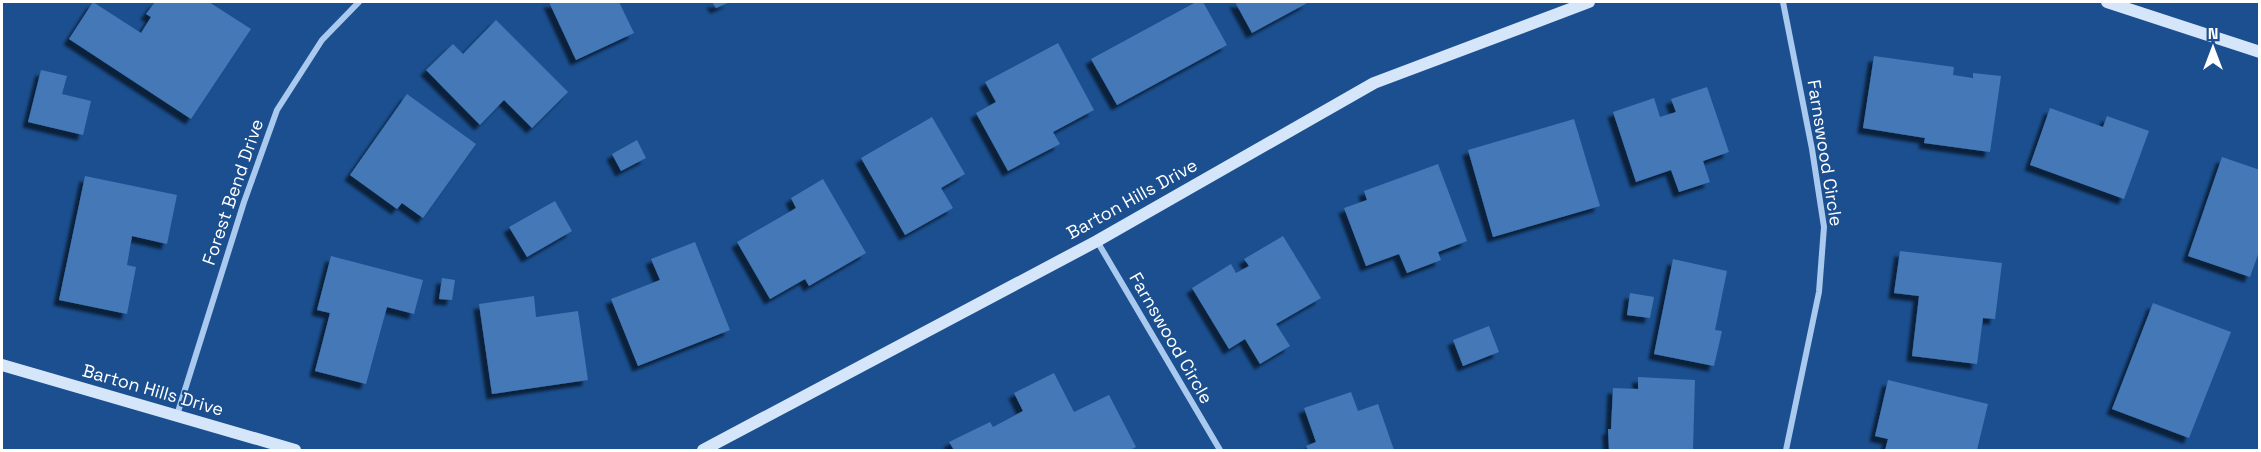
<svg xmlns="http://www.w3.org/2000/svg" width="2261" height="452" viewBox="0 0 2261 452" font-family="'Space Grotesk',sans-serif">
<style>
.building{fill:#4478b7;filter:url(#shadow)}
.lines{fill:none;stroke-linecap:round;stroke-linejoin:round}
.street{stroke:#a9c9ee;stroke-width:6}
.secondary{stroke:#d6e6fa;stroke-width:12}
.labels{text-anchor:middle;stroke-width:4.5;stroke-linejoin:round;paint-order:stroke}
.street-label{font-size:18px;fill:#fff;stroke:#1b4f8f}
</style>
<defs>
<filter id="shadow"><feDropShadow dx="-5.5" dy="5.5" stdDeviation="1.5" flood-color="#0009"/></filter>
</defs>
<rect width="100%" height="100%" fill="#1b4f8f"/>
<g class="building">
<polygon points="93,2 141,33 151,17 146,14 155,2 209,2 251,29 191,119 69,39"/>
<polygon points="549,2 619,2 634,33 576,60"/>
<polygon points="712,2 730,2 716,8"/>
<polygon points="1196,2 1203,2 1227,45 1117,105 1091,59"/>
<polygon points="1235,2 1309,2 1252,33"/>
<polygon points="496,20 568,92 532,128 504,100 480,125 426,70 453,44 463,54"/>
<polygon points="1058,43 1094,110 1053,132 1060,144 1008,171 976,113 996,102 985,82"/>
<polygon points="1874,56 1954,67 1953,75 1973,78 1973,73 2001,76 1990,152 1924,143 1925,138 1863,128"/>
<polygon points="41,70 67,76 62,94 91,101 83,135 28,122"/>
<polygon points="1707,87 1729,152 1703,161 1710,182 1679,192 1671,170 1636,182 1613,112 1654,98 1660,117 1676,112 1671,99"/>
<polygon points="407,94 476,144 423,218 402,203 397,209 350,175"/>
<polygon points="2050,108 2103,127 2107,116 2149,131 2124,199 2030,165"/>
<polygon points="932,117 965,174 941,188 953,208 905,235 861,158"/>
<polygon points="1574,119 1600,206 1493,237 1468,150"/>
<polygon points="637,140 646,158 621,171 612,154"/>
<polygon points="2222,157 2260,170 2260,249 2250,277 2188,256"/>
<polygon points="1438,164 1467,241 1438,252 1441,260 1407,273 1399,254 1366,266 1344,208 1367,200 1364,191"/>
<polygon points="85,176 177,195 167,244 132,236 127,265 136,267 127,314 59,300"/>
<polygon points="823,179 866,253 809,286 805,279 770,299 737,242 796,208 791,198"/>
<polygon points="555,201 572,231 527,257 509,227"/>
<polygon points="1283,236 1321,298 1276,324 1290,346 1260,364 1245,339 1229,349 1192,288 1231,264 1236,273 1249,266 1244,259"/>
<polygon points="695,242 730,330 638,366 611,299 660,280 651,259"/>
<polygon points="1900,251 2002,263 1995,319 1983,318 1977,364 1912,356 1919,296 1894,293"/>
<polygon points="331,256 423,280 414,314 387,307 366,384 315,371 330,313 317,310"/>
<polygon points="1673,259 1727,271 1715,330 1722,331 1714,366 1654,354"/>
<polygon points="442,278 455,280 452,300 439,299"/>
<polygon points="1630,293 1654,297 1650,318 1627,315"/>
<polygon points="534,296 536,317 578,311 588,380 492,394 479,304"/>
<polygon points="2153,303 2231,332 2189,438 2112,409"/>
<polygon points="1489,326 1499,352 1463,366 1453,340"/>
<polygon points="1054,373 1074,412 1109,395 1136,447 1130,450 954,450 949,442 990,422 993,427 1023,411 1014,393"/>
<polygon points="1638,377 1695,380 1693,450 1609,450 1608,429 1611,429 1613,388 1638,389"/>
<polygon points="1888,380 1988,404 1977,450 1885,450 1888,439 1875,436"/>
<polygon points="1351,392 1358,411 1378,404 1394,450 1308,450 1306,446 1316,442 1304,408"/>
</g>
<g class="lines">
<g class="street">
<polyline points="1783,2 1812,149 1824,227 1819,292 1786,450"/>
<polyline points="1097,241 1220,450"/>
<polyline points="177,415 244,202 277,110 322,40 359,2"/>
</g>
<g class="secondary">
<polyline points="2107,2 2260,52"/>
<polyline points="2,365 295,450"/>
<polyline points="703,450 1097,241 1374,83 1589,2"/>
</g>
</g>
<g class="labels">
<g class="street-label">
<text transform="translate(1825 153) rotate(81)" y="6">Farnswood Circle</text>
<text transform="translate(233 192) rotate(-71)" y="6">Forest Bend Drive</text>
<text transform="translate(1132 199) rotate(-29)" y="6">Barton Hills Drive</text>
<text transform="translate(1171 338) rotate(60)" y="6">Farnswood Circle</text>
<text transform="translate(153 390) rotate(16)" y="6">Barton Hills Drive</text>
</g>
</g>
<rect width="2261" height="452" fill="none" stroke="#ffffff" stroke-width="6"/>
<g transform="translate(2213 48)" stroke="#1b4f8f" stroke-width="4.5" paint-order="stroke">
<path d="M0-4.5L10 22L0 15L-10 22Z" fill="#ffffff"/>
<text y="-9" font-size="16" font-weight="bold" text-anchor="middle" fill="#ffffff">N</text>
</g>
</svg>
